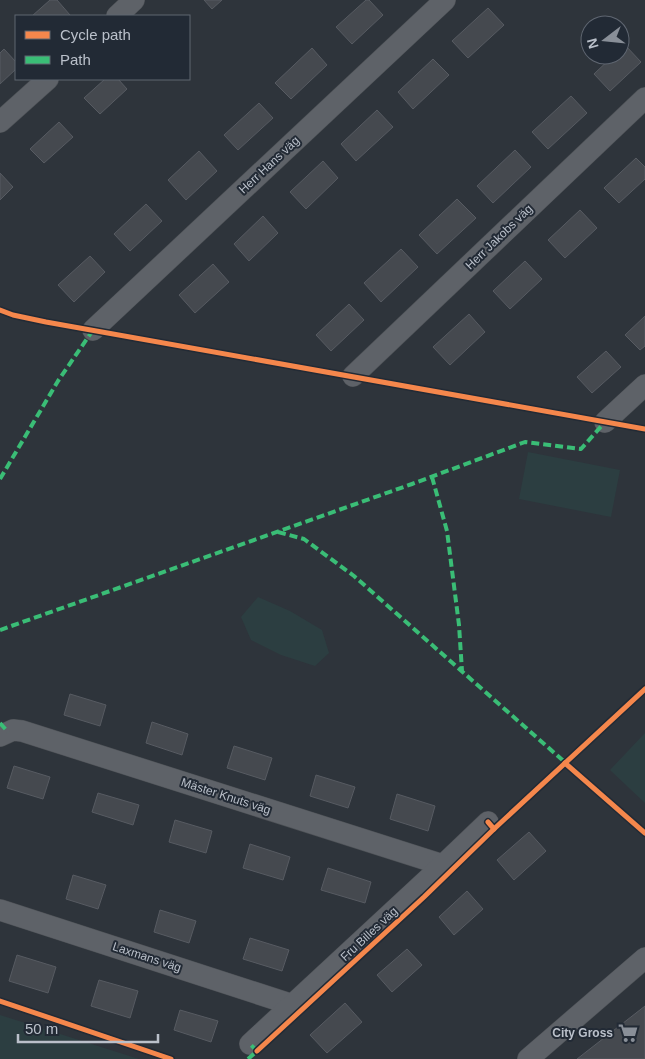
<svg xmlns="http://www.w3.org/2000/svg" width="645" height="1059" viewBox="0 0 645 1059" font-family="Arial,sans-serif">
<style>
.green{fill:#2c3e41}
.building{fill:#45494f;stroke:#575b62}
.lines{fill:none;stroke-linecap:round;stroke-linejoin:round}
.minor-casing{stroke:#4c5055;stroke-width:22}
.minor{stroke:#5e6268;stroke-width:21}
.quiet{stroke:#3abd76;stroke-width:4;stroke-dasharray:8 4;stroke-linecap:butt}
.cycleway-casing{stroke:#222a35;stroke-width:8}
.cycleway{stroke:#f5874c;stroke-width:5}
.labels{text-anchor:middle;stroke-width:4;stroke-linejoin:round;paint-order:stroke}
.street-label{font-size:12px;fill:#bac0ca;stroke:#222a35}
.poi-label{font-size:12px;font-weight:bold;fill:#bac0ca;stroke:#222a35;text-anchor:end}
</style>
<rect width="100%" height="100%" fill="#2e343b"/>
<g class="green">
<polygon points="528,452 620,470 611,517 519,499"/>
<polygon points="258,597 290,611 322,630 329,653 315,666 281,655 251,640 241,617"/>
<polygon points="645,733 645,803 610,770"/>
<polygon points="0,1015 139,1059 0,1059"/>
</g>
<g class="building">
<polygon points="50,0 57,0 70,15 68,16 32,16"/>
<polygon points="204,0 222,0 212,9"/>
<polygon points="366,0 369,0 383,15 352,44 336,27"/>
<polygon points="488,8 504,25 468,58 452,41"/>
<polygon points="625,45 641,62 610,91 594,74 614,55 620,55 620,49"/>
<polygon points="312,48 327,65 291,99 275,83"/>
<polygon points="4,49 16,62 16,69 0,84 0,53"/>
<polygon points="433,59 449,75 413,109 398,92"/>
<polygon points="105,79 118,79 127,89 100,114 84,98"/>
<polygon points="571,96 587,113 548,149 532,132"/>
<polygon points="259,103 273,118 238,150 224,135"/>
<polygon points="377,110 393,127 356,161 341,144"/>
<polygon points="59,122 73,137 44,163 30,149"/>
<polygon points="515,150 531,167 493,203 477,186"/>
<polygon points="199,151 217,171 186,200 168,180"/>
<polygon points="636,158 645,167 645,179 619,203 604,188"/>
<polygon points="323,161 338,178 306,209 290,192"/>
<polygon points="0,173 13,187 0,200"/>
<polygon points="457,199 476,218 437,254 419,235"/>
<polygon points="146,204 162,221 130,251 114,234"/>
<polygon points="580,210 597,228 565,258 548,240"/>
<polygon points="263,216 278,233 249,261 234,244"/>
<polygon points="401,249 418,267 381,302 364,283"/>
<polygon points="90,256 105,272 74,302 58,285"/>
<polygon points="525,261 542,279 510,309 493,291"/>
<polygon points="213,264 229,282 195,313 179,295"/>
<polygon points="349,304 364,320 331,351 316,335"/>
<polygon points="469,314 485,332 450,365 433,347"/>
<polygon points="645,316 645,346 640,350 625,335"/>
<polygon points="606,351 621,367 592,393 577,377"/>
<polygon points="70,694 106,705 100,726 64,715"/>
<polygon points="152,722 188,734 182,755 146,743"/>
<polygon points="234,746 272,758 265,780 227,768"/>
<polygon points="14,766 50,777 43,799 7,788"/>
<polygon points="316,775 355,787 348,808 310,796"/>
<polygon points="98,793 139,805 133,825 92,812"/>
<polygon points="397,794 435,806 428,831 390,819"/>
<polygon points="175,820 212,831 206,853 169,842"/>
<polygon points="529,832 546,851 514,880 497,860"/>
<polygon points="250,844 290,857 283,880 243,868"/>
<polygon points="328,868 371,882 365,903 321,890"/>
<polygon points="73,875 106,885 98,909 66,899"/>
<polygon points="467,891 483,909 454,935 439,917"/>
<polygon points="160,910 196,921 189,943 154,932"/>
<polygon points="250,938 289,950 282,971 243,959"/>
<polygon points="407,949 422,965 392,992 377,975"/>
<polygon points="17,955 56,967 48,993 9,981"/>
<polygon points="99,980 138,991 130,1018 91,1006"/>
<polygon points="345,1003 362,1022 327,1053 310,1035"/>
<polygon points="645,1006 645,1059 577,1059"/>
<polygon points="180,1010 218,1021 211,1042 174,1030"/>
</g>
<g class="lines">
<defs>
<g id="minor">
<polyline points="117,16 134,0"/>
<polyline points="0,122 48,79"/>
<polyline points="93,330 445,0"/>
<polyline points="353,376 645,98"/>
<polyline points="605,422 645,385"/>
<polyline points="0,736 13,730 22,731 443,865"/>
<polyline points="0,910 293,1005"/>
<polyline points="250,1044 443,865 488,822"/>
<polyline points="528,1059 645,958"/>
</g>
</defs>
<use href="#minor" class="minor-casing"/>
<use href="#minor" class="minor"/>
<g class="quiet">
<polyline points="432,477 447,531 459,625 462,671"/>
<polyline points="0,479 58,381 93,330"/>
<polyline points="278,532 304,539 354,576 568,765"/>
<polyline points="0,630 412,484 525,442 581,449 605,422"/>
<polyline points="0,723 8,732"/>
<polyline points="248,1059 257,1051 250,1044"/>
</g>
<defs>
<g id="cycleway">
<polyline points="0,310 13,315 46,322 645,429"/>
<polyline points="565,763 645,833"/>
<polyline points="488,822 494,829 645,689"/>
<polyline points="0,1001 171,1059"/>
<polyline points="257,1051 424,897 494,829"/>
</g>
</defs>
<use href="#cycleway" class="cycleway-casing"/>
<use href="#cycleway" class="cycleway"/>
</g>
<defs>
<symbol id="supermarket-bare" viewBox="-9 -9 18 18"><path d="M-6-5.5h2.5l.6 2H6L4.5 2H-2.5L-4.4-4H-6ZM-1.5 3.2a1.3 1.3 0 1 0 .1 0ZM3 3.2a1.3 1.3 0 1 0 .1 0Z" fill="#898f98" stroke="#222a35" stroke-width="2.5" paint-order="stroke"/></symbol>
</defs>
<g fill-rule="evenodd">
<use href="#supermarket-bare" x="614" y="1019" width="28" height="28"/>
</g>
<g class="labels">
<g class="street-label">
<text transform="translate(269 165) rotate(-43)" y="4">Herr Hans väg</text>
<text transform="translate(499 237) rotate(-44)" y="4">Herr Jakobs väg</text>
<text transform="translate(226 796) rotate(18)" y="4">Mäster Knuts väg</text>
<text transform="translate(369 934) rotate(-43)" y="4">Fru Billes väg</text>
<text transform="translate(147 957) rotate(18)" y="4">Laxmans väg</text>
</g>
<g class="poi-label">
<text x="613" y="1037">City Gross</text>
</g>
</g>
<rect x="15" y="15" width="175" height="65" fill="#222a35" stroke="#5f6671"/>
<rect x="25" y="31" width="25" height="8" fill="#f5874c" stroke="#5f6671"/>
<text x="60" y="40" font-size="15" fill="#bac0ca">Cycle path</text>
<rect x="25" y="56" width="25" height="8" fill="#3abd76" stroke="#5f6671"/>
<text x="60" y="65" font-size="15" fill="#bac0ca">Path</text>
<g transform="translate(605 40) rotate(254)"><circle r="24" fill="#222a35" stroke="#5f6671"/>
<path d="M0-4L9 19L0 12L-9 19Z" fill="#898f98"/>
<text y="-8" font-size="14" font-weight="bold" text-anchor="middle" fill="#bac0ca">N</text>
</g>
<path d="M18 1034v8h140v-8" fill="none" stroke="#bac0ca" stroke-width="2.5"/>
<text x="25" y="1034" font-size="15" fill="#bac0ca" stroke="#222a35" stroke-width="4" paint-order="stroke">50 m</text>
</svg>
